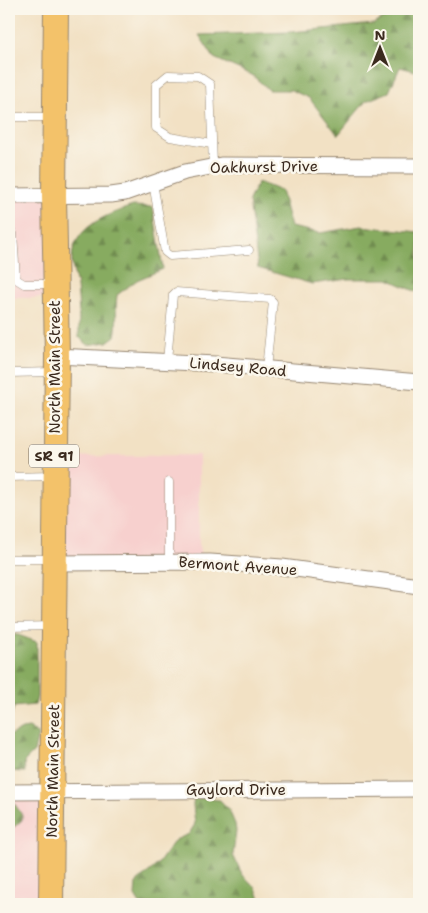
<svg xmlns="http://www.w3.org/2000/svg" width="428" height="913" viewBox="0 0 428 913" font-family="'Shantell Sans',sans-serif">
<style>
.built{fill:#f7d0ce}
.forest{fill:url(#forest-firs);stroke:#616a3f}
.lines{fill:none;stroke-linecap:round;stroke-linejoin:round}
.lane-casing{stroke:#968671;stroke-width:9}
.street-casing{stroke:#968671;stroke-width:17}
.primary-casing{stroke:#968671;stroke-width:26}
.lane{stroke:#fff;stroke-width:8}
.street{stroke:#fff;stroke-width:15}
.primary{stroke:#f3c26a;stroke-width:24}
.labels{text-anchor:middle;stroke-width:5;stroke-linejoin:round;paint-order:stroke}
.shield{fill:#fbf7ec;stroke:#75685c;stroke-width:1}
.shield-label{font-size:14px;font-weight:bold;fill:#3b2a1e}
.street-label{font-size:15px;fill:#3b2a1e;stroke:#fbf7ec}
</style>
<defs>
<pattern id="forest-firs" width="22" height="20" patternUnits="userSpaceOnUse" patternTransform="scale(1.25)"><rect width="22" height="20" fill="#87ab60"/><path d="M5 1l3.5 6h-7zM16 11l3.5 6h-7z" fill="#708b4f"/></pattern>
</defs>
<rect width="100%" height="100%" fill="#fbf7ec"/>
<filter id="ink" filterUnits="userSpaceOnUse"><feTurbulence type="fractalNoise" baseFrequency=".02" numOctaves="2"/><feDisplacementMap in="SourceGraphic" scale="10" xChannelSelector="R" yChannelSelector="G"/><feConvolveMatrix kernelMatrix="1 2 1 2 8 2 1 2 1" color-interpolation-filters="sRGB"/></filter>
<filter id="wash" filterUnits="userSpaceOnUse"><feTurbulence type="fractalNoise" baseFrequency=".0096" numOctaves="4" result="noise"/><feDisplacementMap in="SourceGraphic" scale="20" xChannelSelector="R" yChannelSelector="G"/><feGaussianBlur stdDeviation="1.12" result="paint"/><feColorMatrix in="noise" values="0 0 0 0 0 0 0 0 0 0 0 0 0 0 0 0 0 1.4 0 .05"/><feComposite in="paint" operator="in"/></filter>
<g filter="url(#wash)">
<rect width="100%" height="100%" fill="#f2e1c4"/>
<g class="built">
<polygon points="54,195 56,298 9,298 9,196"/>
<polygon points="199,455 199,547 203,562 55,563 54,457"/>
<polygon points="53,790 51,904 9,904 9,792"/>
</g>
<g class="forest">
<polygon points="401,9 419,9 419,72 400,67 389,92 366,101 338,135 309,98 291,90 269,90 252,75 214,58 199,35 291,32 374,24"/>
<polygon points="258,182 281,191 291,227 320,233 361,226 419,232 419,293 388,279 348,279 312,284 258,268 249,200"/>
<path d="M133,206l20,1 10,62 -26,11 -20,15c-2,14 1,28 -2,41l-8,6 -19,3 -9,-8c0,-17 0,-34 -2,-50 -1,-8 -4,-15 -5,-23 -2,-36 33,-49 61,-58z"/>
<polygon points="9,635 18,635 37,642 37,697 35,705 14,707 9,725"/>
<polygon points="29,728 38,734 34,752 24,762 25,772 9,771 9,736 22,729"/>
<polygon points="194,797 220,800 229,810 235,824 236,831 233,855 242,874 256,888 262,904 140,904 135,896 136,883 158,864 175,840 189,834 195,824 193,805"/>
<polygon points="9,803 14,803 22,815 22,820 14,827 9,827"/>
</g>
</g>
<g filter="url(#ink)">
<g class="lines">
<defs>
<g id="lane">
<polyline points="9,117 9,156"/>
<polyline points="10,117 53,117"/>
<polyline points="212,144 170,137 156,128 156,85 168,75 198,76 210,84 213,166"/>
<polyline points="153,183 165,252 170,256 249,250"/>
<polyline points="9,230 13,233 16,279 24,284 53,284"/>
<polyline points="167,361 173,295 176,292 270,299 273,302 266,369"/>
<polyline points="9,373 54,372"/>
<polyline points="9,477 52,476"/>
<polyline points="9,559 53,559"/>
<polyline points="169,562 169,482"/>
<polyline points="9,627 52,626"/>
</g>
<g id="street">
<polyline points="9,196 111,195 125,193 185,172 221,165 419,166"/>
<polyline points="57,356 215,364 419,382"/>
<polyline points="55,563 210,562 282,567 419,586"/>
<polyline points="9,792 419,789"/>
</g>
<polyline id="primary" points="51,904 57,356 54,195 56,9"/>
</defs>
<use href="#lane" class="lane-casing"/>
<use href="#street" class="street-casing"/>
<use href="#primary" class="primary-casing"/>
<use href="#lane" class="lane"/>
<use href="#street" class="street"/>
<use href="#primary" class="primary"/>
</g>
</g>
<g class="labels">
<rect class="shield" x="29" y="444.5" width="50" height="23" rx="4"/>
<g class="shield-label">
<text x="54" y="461">SR 91</text>
</g>
<g class="street-label">
<text transform="translate(264 167) rotate(-1)" y="5">Oakhurst Drive</text>
<text transform="translate(55 367) rotate(-90)" y="5">North Main Street</text>
<text transform="translate(238 367) rotate(5)" y="5">Lindsey Road</text>
<text transform="translate(238 566) rotate(4)" y="5">Bermont Avenue</text>
<text transform="translate(53 771) rotate(-89)" y="5">North Main Street</text>
<text x="236" y="795">Gaylord Drive</text>
</g>
</g>
<rect width="428" height="913" fill="none" stroke="#fbf7ec" stroke-width="30"/>
<g transform="translate(380 48)" stroke="#fbf7ec" stroke-width="4" paint-order="stroke">
<path d="M0-4L9 19L0 12L-9 19Z" fill="#3b2a1e"/>
<text y="-8" font-size="14" font-weight="bold" text-anchor="middle" fill="#3b2a1e">N</text>
</g>
</svg>
